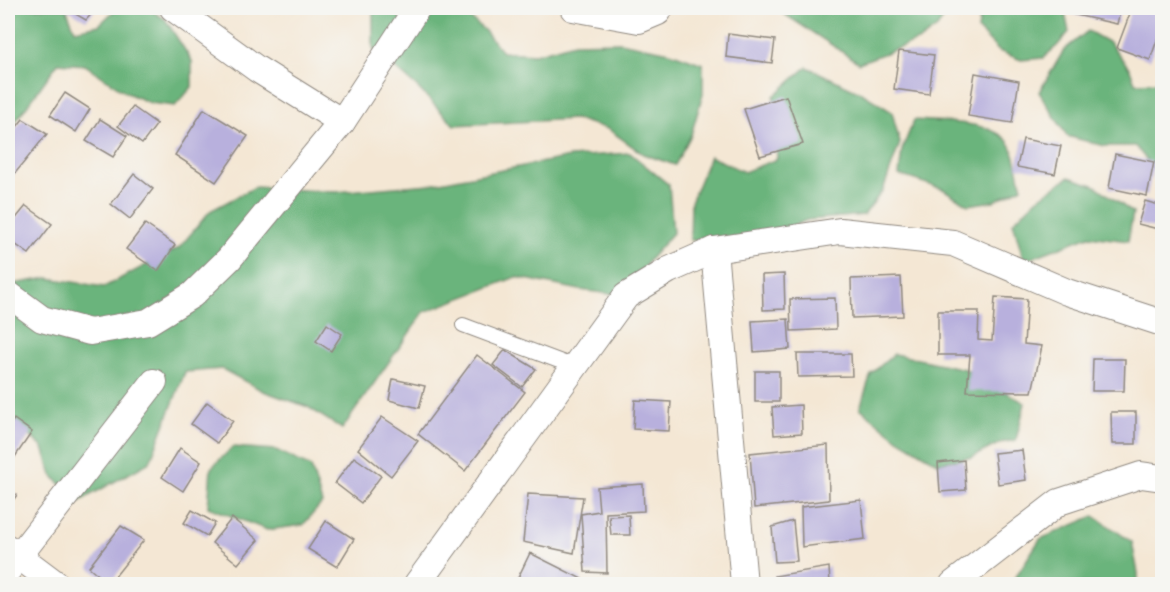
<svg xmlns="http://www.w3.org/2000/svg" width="1170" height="592" viewBox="0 0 1170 592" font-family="Mali,sans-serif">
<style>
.forest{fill:#6bb47b;stroke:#4b7053;stroke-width:1.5}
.building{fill:#b8b0dd}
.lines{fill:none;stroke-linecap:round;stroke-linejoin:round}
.lane-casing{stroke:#908980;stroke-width:16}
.street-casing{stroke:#908980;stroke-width:28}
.lane{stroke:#fff;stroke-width:14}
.street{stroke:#fff;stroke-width:26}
</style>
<rect width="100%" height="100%" fill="#f6f6f2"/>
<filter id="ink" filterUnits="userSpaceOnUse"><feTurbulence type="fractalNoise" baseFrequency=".0167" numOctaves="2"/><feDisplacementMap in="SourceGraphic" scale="12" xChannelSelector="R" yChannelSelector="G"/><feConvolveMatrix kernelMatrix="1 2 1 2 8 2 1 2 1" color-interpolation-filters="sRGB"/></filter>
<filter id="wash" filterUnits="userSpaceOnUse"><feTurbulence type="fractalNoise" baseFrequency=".008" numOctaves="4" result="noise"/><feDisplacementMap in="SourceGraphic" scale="24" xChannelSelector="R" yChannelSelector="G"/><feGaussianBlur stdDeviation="1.35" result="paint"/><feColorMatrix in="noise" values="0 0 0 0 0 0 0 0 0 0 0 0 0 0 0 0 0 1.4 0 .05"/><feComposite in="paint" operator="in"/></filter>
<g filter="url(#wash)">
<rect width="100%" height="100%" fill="#f4e7d4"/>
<g class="forest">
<polygon points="8,8 66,8 75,30 99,25 117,8 147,8 165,19 192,61 192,87 175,106 150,103 127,93 85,65 58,63 8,132"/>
<polygon points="377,8 459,8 485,31 502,52 535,54 574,43 620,42 670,52 703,64 703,94 691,135 675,165 643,154 608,129 575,119 454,125 418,88 373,49 373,12"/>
<polygon points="775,8 951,8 937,28 920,40 859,63"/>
<polygon points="981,8 1064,8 1069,32 1057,46 1043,58 1021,60 999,51 978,30"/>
<polygon points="1088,31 1110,43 1130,69 1135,83 1162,82 1162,178 1135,146 1105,146 1067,136 1039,92 1064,50"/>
<polygon points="807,67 860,92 892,112 900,143 883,190 864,215 807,220 748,245 690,240 691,202 710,156 744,172 777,159 774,96"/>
<path d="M914,120c26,2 83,0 97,26 6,12 7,29 11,41l-28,14 -26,4 -25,-16 -44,-14 3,-25z"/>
<polygon points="630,153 669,185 673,233 649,260 626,296 580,290 516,277 424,312 342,429 308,407 263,391 222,369 185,372 150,462 78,502 52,475 43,448 8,415 8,285 48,278 104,287 179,248 210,211 255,187 336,192 430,184 570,157"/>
<polygon points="1069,177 1096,186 1133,213 1128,241 1089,236 1024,261 1013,222 1037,199"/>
<polygon points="894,354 965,369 1025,403 1016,440 1000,443 973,457 938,463 898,439 860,408 871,374"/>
<polygon points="233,447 276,450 311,467 322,503 303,525 267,530 208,507 211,468"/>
<polygon points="1094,516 1132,542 1138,573 1138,584 1011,584 1040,539"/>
</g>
<g id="blocks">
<g class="building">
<polygon points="65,8 97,8 86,20"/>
<polygon points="1072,8 1121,8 1117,24 1071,14"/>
<polygon points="1132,8 1162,8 1162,26 1150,60 1117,48"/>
<polygon points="728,34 775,40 772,63 726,57"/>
<polygon points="899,51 934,55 929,94 894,89"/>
<polygon points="975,73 1019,81 1012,123 968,116"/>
<polygon points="65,93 90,109 76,132 50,115"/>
<polygon points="786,96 803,144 760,156 744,109"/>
<polygon points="133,107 157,124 142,144 118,126"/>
<polygon points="204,109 248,136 216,182 175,155"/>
<polygon points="23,119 47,134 8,182 8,138"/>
<polygon points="100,119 127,136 113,157 86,141"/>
<polygon points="1023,139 1061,146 1055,174 1017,167"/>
<polygon points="1115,154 1154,162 1147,196 1109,188"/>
<polygon points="134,174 153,189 130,219 111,204"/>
<polygon points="1145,201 1162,206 1162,230 1138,224"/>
<polygon points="26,206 52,224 29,254 8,239 8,228"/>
<polygon points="145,224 175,245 158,271 126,249"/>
<polygon points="784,274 785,309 763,310 762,275"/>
<polygon points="901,277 903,316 852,318 851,279"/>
<polygon points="995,297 1027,299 1024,344 1042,346 1032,392 967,391 970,355 938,355 938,311 979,311 978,340 992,341"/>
<polygon points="835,298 836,329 791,331 790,299"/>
<polygon points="788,319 790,349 754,352 752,321"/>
<polygon points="327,324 342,334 331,351 316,341"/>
<polygon points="505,350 536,369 522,387 493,365"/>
<polygon points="797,354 851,354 852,376 798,377"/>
<polygon points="477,355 525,392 465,471 418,434"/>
<polygon points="1093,359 1125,359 1124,391 1092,391"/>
<rect x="755" y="371" width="24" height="31"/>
<polygon points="393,379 425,386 419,408 389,400"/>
<polygon points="635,400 671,402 669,431 633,429"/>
<polygon points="207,402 233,421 217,443 191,424"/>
<polygon points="801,405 802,433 774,435 772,407"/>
<polygon points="1111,412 1136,412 1136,444 1112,444"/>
<polygon points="382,417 418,441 391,476 358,449"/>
<polygon points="14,419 32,432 8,467 8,428"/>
<polygon points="828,445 829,500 754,508 750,453"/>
<polygon points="180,448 201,462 183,491 162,477"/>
<polygon points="1022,450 1026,480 998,484 994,453"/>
<polygon points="354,457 381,476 361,503 335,483"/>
<polygon points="964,460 966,490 940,492 938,463"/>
<polygon points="643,484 644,511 606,513 607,573 585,572 581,514 599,511 597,487"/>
<polygon points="8,489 17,495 8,507"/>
<polygon points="528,494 583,497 574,553 523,542"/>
<polygon points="861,500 865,539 802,547 801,507"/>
<polygon points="192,510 215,523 207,536 184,523"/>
<polygon points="629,515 630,535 611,535 609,516"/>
<polygon points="232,518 258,540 238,564 212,543"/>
<polygon points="326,521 354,539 337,567 308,549"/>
<polygon points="793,521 797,561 775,562 772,527"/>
<polygon points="121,526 144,540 109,584 89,567"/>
<polygon points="530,553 582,579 580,584 515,584"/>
<polygon points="829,567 830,584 775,584 774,576"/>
</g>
</g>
</g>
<g filter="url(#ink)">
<use href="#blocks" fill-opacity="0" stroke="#908980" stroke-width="1.5"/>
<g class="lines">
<defs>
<polyline id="lane" points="463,325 575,367"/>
<g id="street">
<polyline points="173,8 257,69 342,122"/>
<polyline points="573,8 639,20 658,12 660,8"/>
<polyline points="714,250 744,584"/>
<polyline points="8,294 42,319 90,332 148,322 192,295 229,259 342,122 417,8"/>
<polyline points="8,548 56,584"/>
<polyline points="8,570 154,382"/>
<polyline points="417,584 626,296 669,270 714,250 840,231 953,243 1067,292 1162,323"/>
<polyline points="953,584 1059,502 1141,475 1162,478"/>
</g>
</defs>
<use href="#lane" class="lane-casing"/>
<use href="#street" class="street-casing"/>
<use href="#lane" class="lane"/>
<use href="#street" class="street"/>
</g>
</g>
<rect width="1170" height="592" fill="none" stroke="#f6f6f2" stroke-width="30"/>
</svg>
